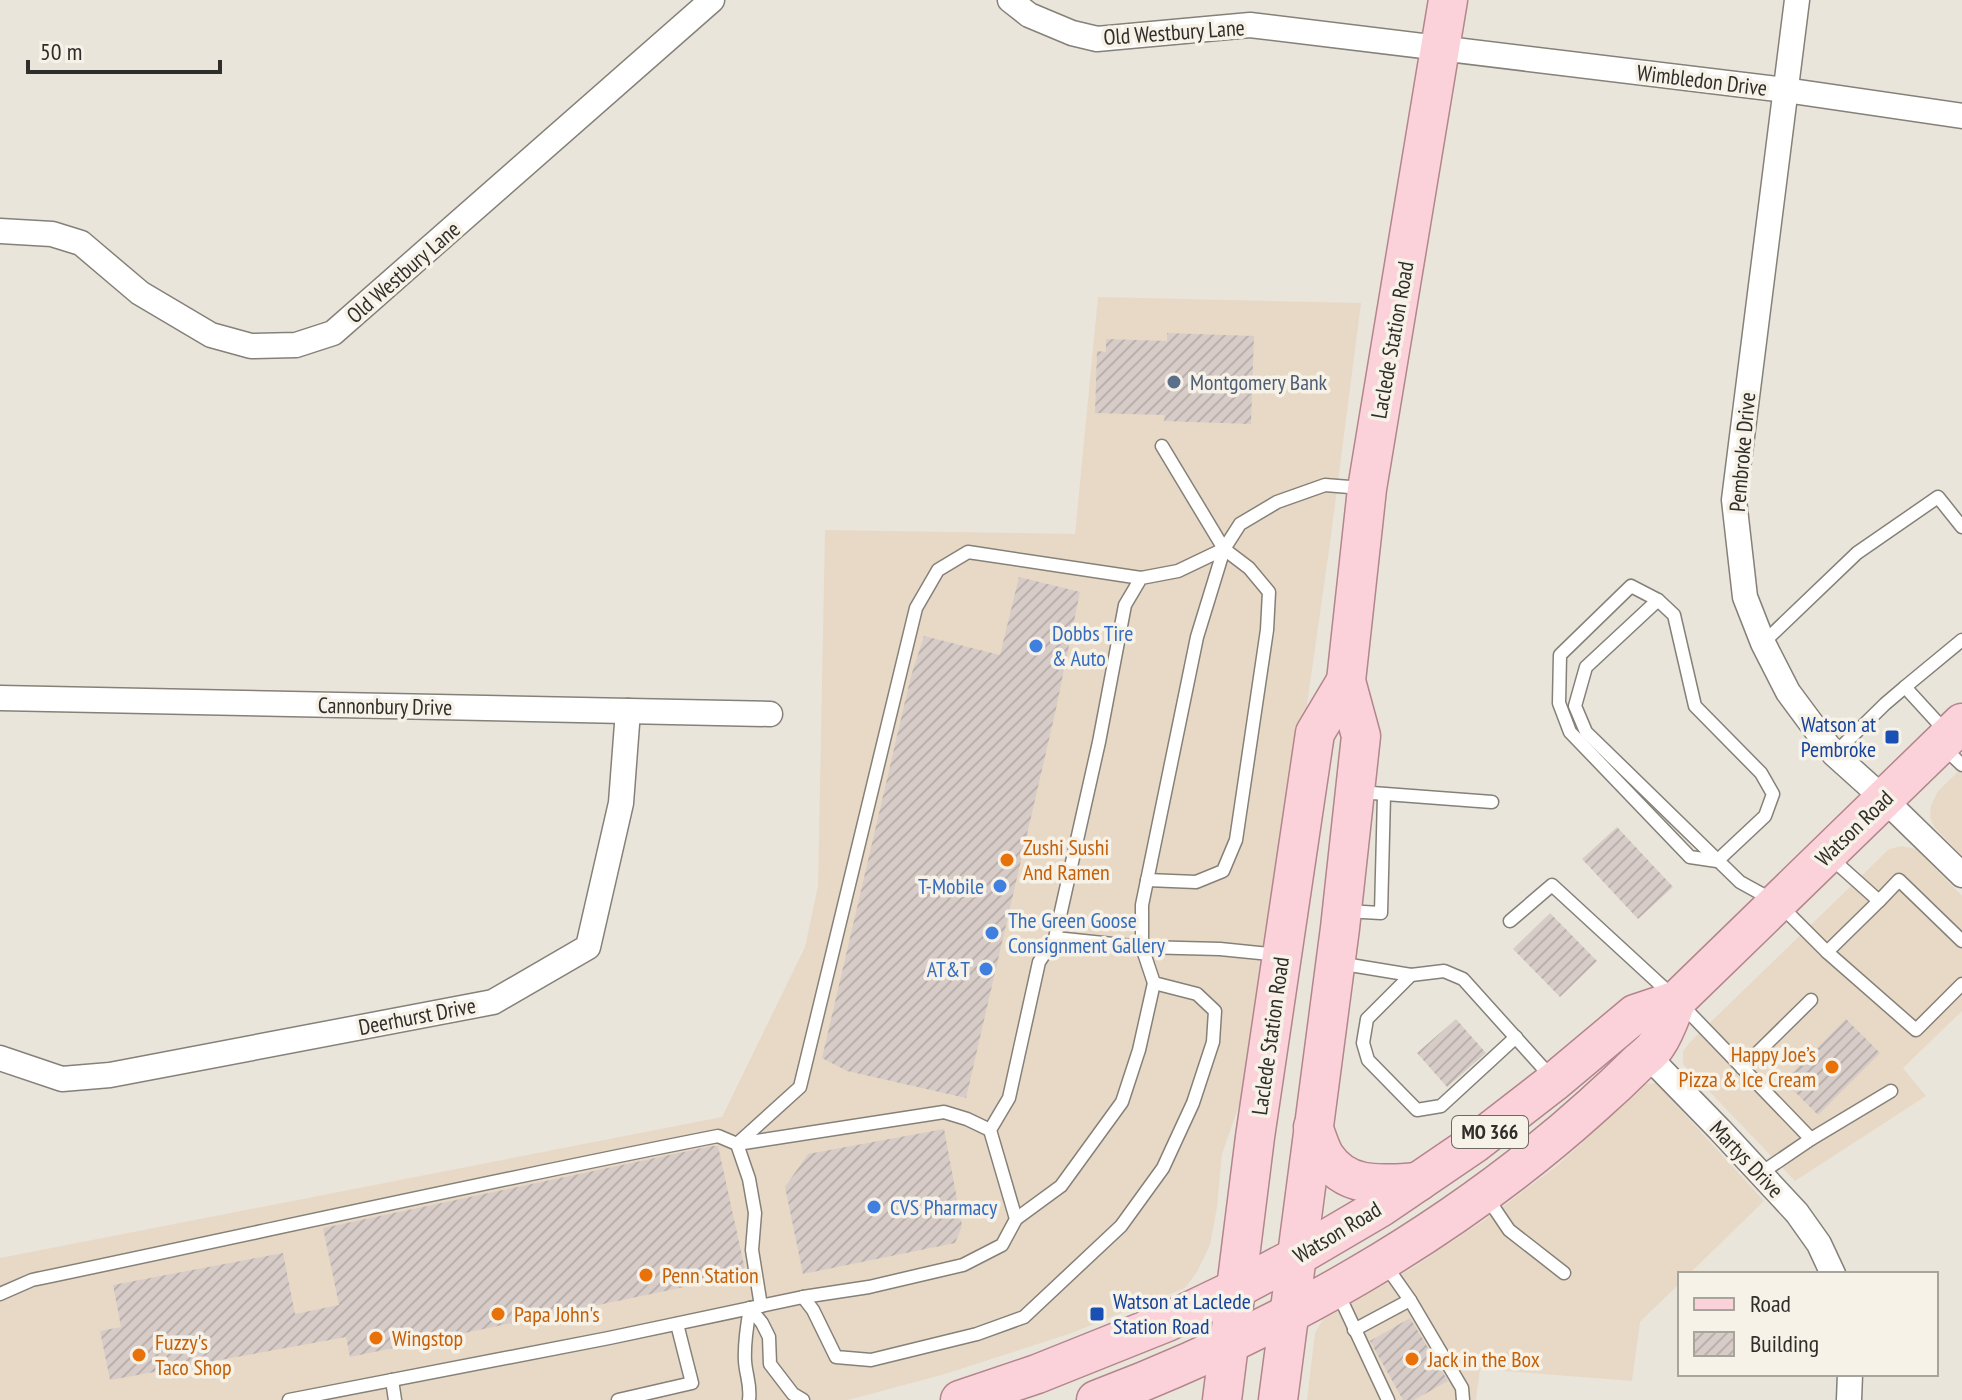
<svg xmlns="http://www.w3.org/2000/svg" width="1962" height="1400" viewBox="0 0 1962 1400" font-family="'PT Sans Narrow',sans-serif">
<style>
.commercial{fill:#e8d9c6}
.building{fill:url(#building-hatch)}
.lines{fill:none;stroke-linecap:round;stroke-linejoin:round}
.service-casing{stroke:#858178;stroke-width:15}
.minor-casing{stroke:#858178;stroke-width:27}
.primary-casing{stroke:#b3858c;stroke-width:41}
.service{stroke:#fff;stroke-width:12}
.minor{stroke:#fff;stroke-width:24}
.primary{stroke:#fcd2da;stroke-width:38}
.service-dot{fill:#5c6f8a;stroke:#f7f2e8;stroke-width:3}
.shop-dot{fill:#3f7fe0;stroke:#f7f2e8;stroke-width:3}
.transit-dot{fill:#1a4fb4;stroke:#f7f2e8;stroke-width:3}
.food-dot{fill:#e8710a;stroke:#f7f2e8;stroke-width:3}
.labels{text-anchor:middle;stroke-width:7;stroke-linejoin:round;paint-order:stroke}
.shield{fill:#f7f2e8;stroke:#6c6963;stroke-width:2}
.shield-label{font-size:20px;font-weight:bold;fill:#302e2a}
.street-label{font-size:22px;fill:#302e2a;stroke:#f7f2e8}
.service-label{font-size:22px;fill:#4e5e75;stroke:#f7f2e8;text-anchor:start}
.shop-label{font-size:22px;fill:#366cbe;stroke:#f7f2e8;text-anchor:start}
.transit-label{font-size:22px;fill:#164399;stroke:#f7f2e8;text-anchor:end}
.food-label{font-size:22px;fill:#c56008;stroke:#f7f2e8;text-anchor:start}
</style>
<defs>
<pattern id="building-hatch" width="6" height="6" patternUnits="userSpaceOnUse" patternTransform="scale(2)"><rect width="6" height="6" fill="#d8ccc8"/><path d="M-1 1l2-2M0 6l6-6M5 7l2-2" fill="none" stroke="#bab0ac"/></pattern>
</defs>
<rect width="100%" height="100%" fill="#eae5db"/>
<g class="commercial">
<polygon points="1098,297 1361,303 1331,536 1261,1028 1251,1071 1222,1154 1217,1207 1210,1245 1197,1272 1185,1288 1069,1334 945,1374 848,1400 0,1400 0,1258 722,1117 805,947 818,886 825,530 1075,534"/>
<polygon points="1962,768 1962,856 1935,828 1930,817 1931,805 1938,791"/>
<polygon points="1902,846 1916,849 1962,896 1962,1011 1903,1068 1926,1096 1795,1181 1683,1064 1683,1051 1691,1041 1889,849"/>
<polygon points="1656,1083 1764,1201 1689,1274 1680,1274 1680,1283 1640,1322 1632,1381 1480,1369 1476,1400 1307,1400 1315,1333 1323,1319 1336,1309 1412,1268 1483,1221 1558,1165 1645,1084"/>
</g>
<g class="building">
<polygon points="1167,333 1254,336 1251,424 1164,421 1165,415 1095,413 1097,351 1106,352 1106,339 1167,341"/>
<polygon points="1019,577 1080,592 1056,709 966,1098 847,1071 822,1058 911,676 924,636 1000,655"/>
<polygon points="1617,827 1673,887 1638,919 1582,859"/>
<polygon points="1550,913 1597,961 1560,997 1513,949"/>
<polygon points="1456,1019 1486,1053 1447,1087 1417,1053"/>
<polygon points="1846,1019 1880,1053 1818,1115 1784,1081"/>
<polygon points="944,1129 962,1226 955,1243 803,1274 785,1187 808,1154"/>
<polygon points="712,1146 718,1146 746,1274 350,1357 346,1337 110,1380 100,1331 121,1327 113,1285 283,1253 295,1314 339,1305 323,1228"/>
<polygon points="1410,1318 1448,1381 1414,1400 1403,1400 1370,1341"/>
</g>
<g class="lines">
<defs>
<g id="service">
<polygon points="1631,586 1658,600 1674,615 1695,706 1761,773 1773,794 1765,816 1717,861 1690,857 1570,732 1559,703 1560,655"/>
<polyline points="1658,600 1586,667 1575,706 1586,732 1740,882 1778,903 1827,952 1916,1030 1962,984"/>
<polyline points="1763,643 1857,553 1938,497 1962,527"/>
<polyline points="1948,734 1905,687 1962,640"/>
<polyline points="1942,746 1962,765"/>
<polyline points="1834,754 1885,704 1905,687"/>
<polyline points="1359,792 1492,802"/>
<polyline points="1147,880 1196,882 1223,871 1236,840 1267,630 1269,592 1249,568 1224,549 1162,446"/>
<polyline points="1879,901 1899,880 1962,941"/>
<polyline points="1345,911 1381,913 1384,795"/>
<polyline points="1510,921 1552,885 1677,1000 1811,1139"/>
<polyline points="1055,938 1099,742 1125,605 1141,578 1178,571 1224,549 1240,524 1277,502 1325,485 1362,488"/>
<polyline points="1827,952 1879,901 1831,858"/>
<polyline points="1338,963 1411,975 1444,971 1463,979 1553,1079"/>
<polyline points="1411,975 1367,1019 1363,1043 1368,1060 1417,1110 1441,1106 1516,1037"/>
<polyline points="1742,1068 1811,1000"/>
<polyline points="737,1144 800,1087 916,608 938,570 968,552 1141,578"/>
<polyline points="737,1144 944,1112 967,1119 990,1130"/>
<polyline points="1761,1173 1811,1139 1891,1091"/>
<polyline points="1486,1196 1509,1230 1564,1273"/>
<polyline points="1016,1219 1061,1186 1122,1102 1139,1050 1154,983"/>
<polyline points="1337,1291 1388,1400"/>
<path d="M0,1294l32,-14c229,-48 457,-99 686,-144l19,8 12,35 6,34 -3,37 9,56"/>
<polyline points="803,1297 813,1310 836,1357 871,1360 977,1334 1024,1317 1121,1226 1163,1168 1193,1103 1213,1042 1215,1011 1197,994 1154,983 1142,947 1142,905 1197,637 1224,549"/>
<polyline points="1410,1300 1462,1388 1463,1400"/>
<polyline points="750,1308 762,1323 769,1337 770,1364 793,1394 803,1400"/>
<polyline points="1354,1330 1410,1300 1384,1263"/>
<polyline points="392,1380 395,1400"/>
<polyline points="289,1400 609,1338 803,1297 869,1287 963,1265 1002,1245 1016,1219 990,1130 1009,1098 1039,962 1055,938 1142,947 1220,949 1279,955"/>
<polyline points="618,1400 692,1383 677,1324"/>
<path d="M749,1400c2,-16 -3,-24 -4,-39 -1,-18 2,-36 5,-53"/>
</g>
<g id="minor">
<polyline points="1010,0 1029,15 1072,33 1097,39 1250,25 1785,90 1962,116"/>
<polyline points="1797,0 1734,500 1745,597 1763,643 1788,692 1834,754 1884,799 1962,875"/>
<polyline points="0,231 52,234 81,243 140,293 211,335 251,346 296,345 333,333 712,0"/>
<polyline points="0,698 770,714"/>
<polyline points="1647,1055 1720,1130 1797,1213 1819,1244 1833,1274"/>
<polyline points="0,1058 62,1079 110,1075 493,1002 588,947 621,803 628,711"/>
<polyline points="1849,1400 1850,1374"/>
</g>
<g id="primary">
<path d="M1313,1127c4,9 7,21 12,29 22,34 58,28 93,26"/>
<polyline points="960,1400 1037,1374 1167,1322 1236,1289 1296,1257 1381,1207 1475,1143 1555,1081 1635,1014 1677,1000"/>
<path d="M1096,1400c178,-67 354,-166 495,-293 17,-15 33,-30 49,-46 6,-5 13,-10 17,-17 9,-13 14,-30 20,-44l285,-277"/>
<polyline points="1222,1400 1255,1137 1315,733 1346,681"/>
<polyline points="1278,1400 1340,928 1361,736 1346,681 1367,489 1448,0"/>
</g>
</defs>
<use href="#service" class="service-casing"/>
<use href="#minor" class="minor-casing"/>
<use href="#primary" class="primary-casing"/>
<use href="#service" class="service"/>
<use href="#minor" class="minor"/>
<use href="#primary" class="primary"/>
</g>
<circle class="service-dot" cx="1174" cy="382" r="8"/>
<g class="shop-dot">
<circle cx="1036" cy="646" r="8"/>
<circle cx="1000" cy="886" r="8"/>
<circle cx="992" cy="933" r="8"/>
<circle cx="986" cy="969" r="8"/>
<circle cx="874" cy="1207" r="8"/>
</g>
<g class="transit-dot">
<rect x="1884" y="729" width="16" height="16" rx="4"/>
<rect x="1089" y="1306" width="16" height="16" rx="4"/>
</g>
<g class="food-dot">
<circle cx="1007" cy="860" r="8"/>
<circle cx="1832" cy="1067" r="8"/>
<circle cx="646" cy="1275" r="8"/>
<circle cx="498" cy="1314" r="8"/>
<circle cx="376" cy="1338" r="8"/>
<circle cx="139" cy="1355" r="8"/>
<circle cx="1412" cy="1359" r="8"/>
</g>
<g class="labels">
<rect class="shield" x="1452" y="1116" width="76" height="32" rx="6"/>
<g class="shield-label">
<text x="1490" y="1139">MO 366</text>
</g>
<g class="street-label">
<text transform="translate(1174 32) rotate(-4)" y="8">Old Westbury Lane</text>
<text transform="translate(1702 80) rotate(7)" y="8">Wimbledon Drive</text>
<text transform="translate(403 272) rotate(-41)" y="8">Old Westbury Lane</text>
<text transform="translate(1392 340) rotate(-80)" y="8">Laclede Station Road</text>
<text transform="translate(1742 452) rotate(-85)" y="8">Pembroke Drive</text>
<text transform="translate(385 706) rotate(1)" y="8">Cannonbury Drive</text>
<text transform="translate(1854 828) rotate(-44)" y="8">Watson Road</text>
<text transform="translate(417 1016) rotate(-11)" y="8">Deerhurst Drive</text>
<text transform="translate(1270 1036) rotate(-82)" y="8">Laclede Station Road</text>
<text transform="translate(1747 1159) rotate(47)" y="8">Martys Drive</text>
<text transform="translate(1337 1232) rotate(-31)" y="8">Watson Road</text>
</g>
<g class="service-label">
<text x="1190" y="390">Montgomery Bank</text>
</g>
<g class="shop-label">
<text x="1052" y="641">Dobbs Tire<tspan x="1052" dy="25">&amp; Auto</tspan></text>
<text x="984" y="894" text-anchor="end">T-Mobile</text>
<text x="1008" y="928">The Green Goose<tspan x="1008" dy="25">Consignment Gallery</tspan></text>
<text x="970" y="977" text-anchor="end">AT&amp;T</text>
<text x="890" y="1215">CVS Pharmacy</text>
</g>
<g class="transit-label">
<text x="1876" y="732">Watson at<tspan x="1876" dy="25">Pembroke</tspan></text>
<text x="1113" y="1309" text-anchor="start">Watson at Laclede<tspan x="1113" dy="25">Station Road</tspan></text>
</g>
<g class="food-label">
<text x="1023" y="855">Zushi Sushi<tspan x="1023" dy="25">And Ramen</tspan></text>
<text x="1816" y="1062" text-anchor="end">Happy Joe’s<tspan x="1816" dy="25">Pizza &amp; Ice Cream</tspan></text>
<text x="662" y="1283">Penn Station</text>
<text x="514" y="1322">Papa John's</text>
<text x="392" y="1346">Wingstop</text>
<text x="155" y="1350">Fuzzy's<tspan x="155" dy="25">Taco Shop</tspan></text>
<text x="1428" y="1367">Jack in the Box</text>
</g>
</g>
<rect x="1678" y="1272" width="260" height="104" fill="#f7f2e8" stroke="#a7a49c" stroke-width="2"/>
<rect x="1694" y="1298" width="40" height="12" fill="#fcd2da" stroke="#a7a49c" stroke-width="2"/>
<text x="1750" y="1312" font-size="24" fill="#302e2a">Road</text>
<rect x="1694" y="1332" width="40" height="24" fill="url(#building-hatch)" stroke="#a7a49c" stroke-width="2"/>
<text x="1750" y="1352" font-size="24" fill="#302e2a">Building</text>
<path d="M28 60v12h192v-12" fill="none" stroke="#302e2a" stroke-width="4"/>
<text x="40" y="60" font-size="24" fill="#302e2a" stroke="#f7f2e8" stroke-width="6" paint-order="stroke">50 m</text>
</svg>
